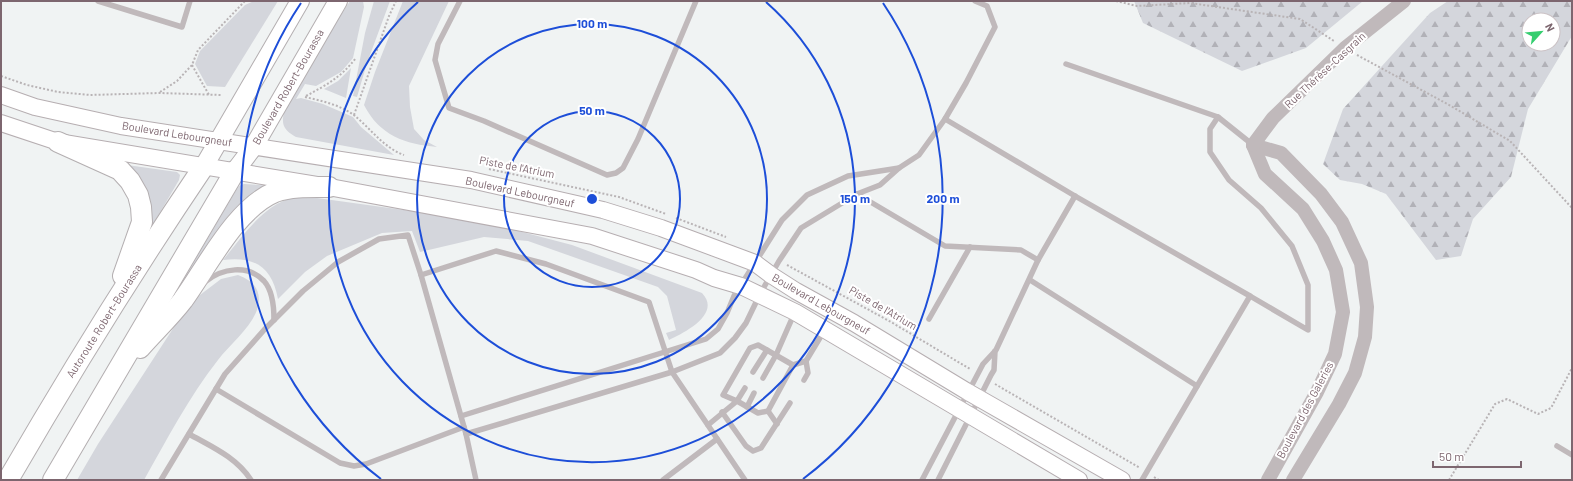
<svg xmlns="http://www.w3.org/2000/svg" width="1573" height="481" viewBox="0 0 1573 481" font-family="Barlow,sans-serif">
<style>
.green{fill:#d4d6dc}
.forest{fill:url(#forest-firs);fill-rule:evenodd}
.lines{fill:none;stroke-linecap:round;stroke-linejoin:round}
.secondary-casing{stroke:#b6aeb1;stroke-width:18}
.trunk-casing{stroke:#b4afb1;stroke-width:20}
.motorway-casing{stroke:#b4afb1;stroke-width:22}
.path{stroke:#b8b3b5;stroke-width:2;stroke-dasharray:2 2;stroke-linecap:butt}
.service{stroke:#c0b9bb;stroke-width:5.5}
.tertiary{stroke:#c0b9bb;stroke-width:14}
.secondary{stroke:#fff;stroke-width:16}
.trunk{stroke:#fff;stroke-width:18}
.motorway{stroke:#fff;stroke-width:20}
.ring{fill:none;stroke:#1d4ed8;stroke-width:2}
.labels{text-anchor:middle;stroke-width:4;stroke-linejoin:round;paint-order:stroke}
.street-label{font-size:11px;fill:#7d666f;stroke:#fff}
.centre{fill:#1d4ed8;stroke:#fff;stroke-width:2}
.ring-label{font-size:12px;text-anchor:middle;font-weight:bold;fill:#1d4ed8;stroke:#fff;stroke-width:4;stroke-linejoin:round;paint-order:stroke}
</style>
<defs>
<pattern id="forest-firs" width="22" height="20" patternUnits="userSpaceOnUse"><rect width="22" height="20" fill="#d4d6dc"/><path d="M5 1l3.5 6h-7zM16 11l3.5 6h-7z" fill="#b1b1b7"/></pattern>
</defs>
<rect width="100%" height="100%" fill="#f0f3f3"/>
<g class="green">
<polygon points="254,1 278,1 225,87 207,86 195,64 200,51 245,5"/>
<path d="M350,1h13l1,6 -11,51 -12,14 -25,14 -11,-2 -9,15 5,-1 22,6 30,13 8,10 33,28 -98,-18c-14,-8 -15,-14 -11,-29l35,-61z"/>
<polygon points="374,1 390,1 367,63 357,97 353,96 365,33"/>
<path d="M403,1h46l-40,85 1,21 4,22 10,11 13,7c-32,-3 -57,-11 -73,-42l11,-33z"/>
<polygon points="351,68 346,98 324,89 338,81"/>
<polygon points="127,165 177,172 180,175 179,180 145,238"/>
<polygon points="244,184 276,186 272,192 169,304 235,192 239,186"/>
<path d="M310,197l166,23 96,25 130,48c20,21 -18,40 -33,47l-3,-7 10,-3 -9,-34 -9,-9 -130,-46 -44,-4 -64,15 -8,-21 -30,2 -55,23 -22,16 -27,27c-6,-32 -23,-43 -55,-39 18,-22 40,-55 69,-62 5,-1 12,-1 18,-1z"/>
<path d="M238,275c16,6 25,16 19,35 -7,19 -27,34 -39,50 -29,37 -51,79 -74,120h-67l21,-36 89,-137 9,-9 25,-19z"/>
</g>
<g class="forest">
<polygon points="1134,1 1363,1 1306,48 1242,71 1143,23"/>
<path d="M1448,1h124v35l-44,73 -17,68 -38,42 -12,37 -25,4 -50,-66 -24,-10 -22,-4 -17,-16 20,-55 87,-96zM1529,20h24v24h-24z"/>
</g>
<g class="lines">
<defs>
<g id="secondary">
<polyline points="1,95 35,107 121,126 471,180 603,210 661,228 755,263 771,275 796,291 854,323 968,392 1122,480"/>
<polyline points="1,123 58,142 329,187 592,236 696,270 714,278 741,286 795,312 1079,480"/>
</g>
<g id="trunk">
<polyline points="204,166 300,1"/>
<polyline points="235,171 254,146 338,1"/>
</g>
<g id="motorway">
<polyline points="58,142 120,170 130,181 138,195 141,207 142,222 123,276"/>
<path d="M140,348c14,-16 30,-31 43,-48 24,-33 53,-92 92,-108 17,-6 36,-5 54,-5"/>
<path d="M8,480c62,-107 127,-212 196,-314"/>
<polyline points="53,480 235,171"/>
</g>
</defs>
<use href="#secondary" class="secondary-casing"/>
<use href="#trunk" class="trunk-casing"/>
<use href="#motorway" class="motorway-casing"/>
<g class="path">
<polyline points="1116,1 1137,6 1190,3 1300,19 1334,41"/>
<polyline points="1357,55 1451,106 1510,141 1572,208"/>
<polyline points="192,65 209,95"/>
<polyline points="1,76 27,85 58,92 90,95 159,93 222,95"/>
<polyline points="160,92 177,81 192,65 198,50 245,1"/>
<path d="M306,96c22,-12 34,-18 50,-38"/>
<path d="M305,97c17,4 36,8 50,19 16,13 29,32 49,39"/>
<polyline points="354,115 389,16 396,1"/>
<polyline points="489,169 619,197 666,214"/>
<polyline points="676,218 726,237"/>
<polyline points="787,265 891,322 970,369"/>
<polyline points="995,384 1140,468"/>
<polyline points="1154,477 1159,480"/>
<polyline points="1449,480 1495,404 1507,399 1538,414 1551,408 1572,368"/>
</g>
<g class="service">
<polyline points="98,1 182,27 190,1"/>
<polyline points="460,1 438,44 435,60 449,108 484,121 607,175 616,173 623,168 638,139 696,1"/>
<polyline points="1066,64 1218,117 1253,145"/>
<polyline points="1218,117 1210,129 1210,152 1229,180 1261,208 1292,246 1308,285 1308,330 1250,296"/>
<polyline points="945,119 1075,196 1250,296 1142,480"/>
<polyline points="857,194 945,246 1021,250 1038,260"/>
<polyline points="421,275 466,434 476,480"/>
<polyline points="1030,280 1197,386"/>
<path d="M205,282c17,-14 43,-18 59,-1 9,10 10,26 10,39"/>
<polyline points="929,319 970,247"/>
<polyline points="753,372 767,350"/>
<polyline points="763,378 776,355 794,314"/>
<polyline points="804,380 808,373 806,361"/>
<polyline points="745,388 737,401 723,395 750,348 758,345 793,365"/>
<polyline points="216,389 340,463 354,466 366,464 464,427"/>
<polyline points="747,407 754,393"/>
<polyline points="768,411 777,424"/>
<polyline points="722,412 746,446 753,451 761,448 790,403"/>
<polyline points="461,416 706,339 718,329 727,313 734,296 782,220 807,195 848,176 899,168"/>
<polyline points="708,425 737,401 758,413 768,411 793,365 806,361 824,331"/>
<path d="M189,434c23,13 47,23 62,46"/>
<polyline points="466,434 672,372 720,353 735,338 746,323 760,294 779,261 801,228 857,194 880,185 899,168 919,155 945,119 966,83 995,27 987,6 975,1"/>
<polyline points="1557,446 1572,455"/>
<polyline points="161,480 225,374 264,330 303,291 338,262 379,239 408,235 421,275 496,251 546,264 649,302 672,372 745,480"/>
<polyline points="663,480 717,439"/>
<polyline points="922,480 983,364 996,350 1038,260 1075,196"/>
<polyline points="938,480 991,375 994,370 995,351"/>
</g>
<g class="tertiary">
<polyline points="1253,145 1281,153 1321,194 1342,222 1361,263 1367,307 1365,337 1355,373 1339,404 1293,480"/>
<polyline points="1253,145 1265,174 1303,209 1323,241 1336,270 1343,312 1335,354 1317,392 1268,480"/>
<polyline points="1253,145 1273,118 1345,48 1404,1"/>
</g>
<use href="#secondary" class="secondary"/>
<use href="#trunk" class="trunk"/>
<use href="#motorway" class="motorway"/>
</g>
<g class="ring">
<circle cx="592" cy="199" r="88"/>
<circle cx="592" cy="199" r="175"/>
<path d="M766 2A263 263 0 1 1 418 2"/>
<path d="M381 479A351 351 0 0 1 301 3M883 3A351 351 0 0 1 803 479"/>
</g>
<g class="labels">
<g class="street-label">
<text transform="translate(1325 70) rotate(-43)" y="4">Rue Thérèse-Casgrain</text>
<text transform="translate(288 87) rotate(-60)" y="4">Boulevard Robert-Bourassa</text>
<text transform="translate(177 134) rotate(9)" y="4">Boulevard Lebourgneuf</text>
<text transform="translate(517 167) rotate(11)" y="4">Piste de l'Atrium</text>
<text transform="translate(520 192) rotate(12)" y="4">Boulevard Lebourgneuf</text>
<text transform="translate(821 304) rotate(30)" y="4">Boulevard Lebourgneuf</text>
<text transform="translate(883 308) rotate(30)" y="4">Piste de l'Atrium</text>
<text transform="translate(104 321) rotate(-58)" y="4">Autoroute Robert-Bourassa</text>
<text transform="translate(1305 410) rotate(-62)" y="4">Boulevard des Galeries</text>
</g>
</g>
<circle cx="592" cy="199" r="6" class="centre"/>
<g class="ring-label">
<text x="592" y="28">100 m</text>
<text x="592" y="115">50 m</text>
<text x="855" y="203">150 m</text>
<text x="943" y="203">200 m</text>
</g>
<rect width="1573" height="481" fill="none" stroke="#7d666f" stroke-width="4"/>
<g transform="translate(1541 32) rotate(63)"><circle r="19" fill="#ffffff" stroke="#cbc2c5"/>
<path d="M0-3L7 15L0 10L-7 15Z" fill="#35ce6f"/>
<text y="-6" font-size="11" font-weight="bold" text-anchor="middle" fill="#7d666f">N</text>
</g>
<path d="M1433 461v6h88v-6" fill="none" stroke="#7d666f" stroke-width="2"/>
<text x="1439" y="461" font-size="12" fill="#7d666f" stroke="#ffffff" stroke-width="3" paint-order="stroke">50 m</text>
</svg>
